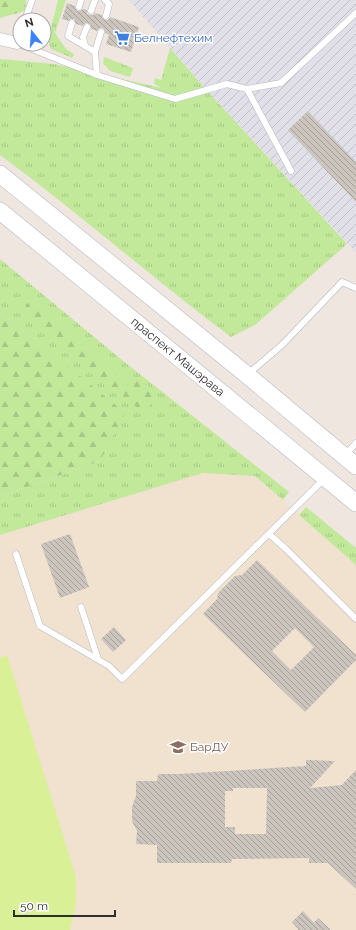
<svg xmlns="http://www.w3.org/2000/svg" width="356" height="930" viewBox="0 0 356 930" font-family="Raleway,sans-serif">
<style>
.industrial{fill:url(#industrial-furrows)}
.education{fill:#f1e1cf}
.grass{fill:url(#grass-tufts)}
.forest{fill:url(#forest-firs)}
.pitch{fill:#d9f096}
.building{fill:url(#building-back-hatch);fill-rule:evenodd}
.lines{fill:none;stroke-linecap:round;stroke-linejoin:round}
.lane-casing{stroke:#b4b8c2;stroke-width:7}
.street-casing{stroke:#b4b8c2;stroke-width:13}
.secondary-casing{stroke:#b4b8c2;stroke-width:18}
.lane{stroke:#fff;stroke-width:6}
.street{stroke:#fff;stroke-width:12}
.secondary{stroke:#fff;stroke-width:17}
.labels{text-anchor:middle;stroke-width:3;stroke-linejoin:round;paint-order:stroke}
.shop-label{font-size:12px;fill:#366cbe;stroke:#fff;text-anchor:start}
.street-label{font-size:12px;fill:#2e2e2e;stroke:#fff}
.education-label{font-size:12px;fill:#785e54;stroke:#fff;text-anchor:start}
</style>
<defs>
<pattern id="industrial-furrows" width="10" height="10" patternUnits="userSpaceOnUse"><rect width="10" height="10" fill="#e1e0e8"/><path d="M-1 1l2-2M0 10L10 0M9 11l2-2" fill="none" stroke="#c1c0c7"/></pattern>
<pattern id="grass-tufts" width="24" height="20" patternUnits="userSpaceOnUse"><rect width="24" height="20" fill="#c2e89a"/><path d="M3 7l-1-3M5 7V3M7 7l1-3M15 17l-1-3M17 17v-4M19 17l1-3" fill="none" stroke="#a7c785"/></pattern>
<pattern id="forest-firs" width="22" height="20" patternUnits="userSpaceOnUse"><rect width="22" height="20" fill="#c2e89a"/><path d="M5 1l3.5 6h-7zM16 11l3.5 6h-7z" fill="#a7c785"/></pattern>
<pattern id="building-back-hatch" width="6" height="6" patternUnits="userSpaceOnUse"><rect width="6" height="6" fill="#cbc5be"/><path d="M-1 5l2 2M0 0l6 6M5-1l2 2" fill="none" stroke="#a5a09b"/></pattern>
</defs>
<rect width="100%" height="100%" fill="#f0e6e0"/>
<polygon class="industrial" points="129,0 356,0 356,253 206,89"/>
<polygon class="education" points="203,473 255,476 356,565 356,930 0,930 0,535"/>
<g class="grass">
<polygon points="58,0 66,0 55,33 66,49 74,54 72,58 51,49 48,40"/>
<path d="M170,48l32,37 145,159 -92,81 -24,12c-79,-59 -152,-124 -231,-182v-96l54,5 108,24 -8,-4 1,-6 6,2z"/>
<polygon points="104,57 133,68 130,77 110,71 103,63"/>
<polygon points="0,259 122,360 289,492 283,500 255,476 203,473 0,535 0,494 4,495 100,461 45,347 0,312"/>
<polygon points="306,507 356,548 356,565 299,515"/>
</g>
<g class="forest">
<polygon points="0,0 26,0 25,11 0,18"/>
<polygon points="29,301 128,385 136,378 158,393 144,413 21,314"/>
<polygon points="0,312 45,347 125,413 100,461 4,495 0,494"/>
</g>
<polygon class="pitch" points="7,655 76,877 76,904 70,930 0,930 0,658"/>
<g class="building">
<polygon points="67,3 75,6 75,8 77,11 80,11 83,9 87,10 87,14 90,15 94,15 95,13 102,15 102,18 105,20 108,20 110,17 139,27 131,52 106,44 109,35 105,33 105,31 103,28 100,28 97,31 91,29 91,25 88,23 85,23 83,26 76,24 74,19 71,19 68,21 62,19"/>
<polygon points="308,111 356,162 356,202 288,130"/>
<polygon points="70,534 89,587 60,598 41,544"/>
<path d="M257,560l99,95v5l-51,52 -102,-98 14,-15 1,-6 17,-17 7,-1zM295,628l19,19 -23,23 -19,-19z"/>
<polygon points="114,627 126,640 113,652 101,639"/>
<path d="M306,760l29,1 -25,27 32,-3 14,-15v119l-28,-26h-19v-5l-77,1 -1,4h-74v-18l-21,-1 1,-13 -5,-10v-14l4,-11v-15h21l1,-7h20l128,-8zM233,788h34l-1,46h-31v-7h-10v-36h8z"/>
<polygon points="303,911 314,923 318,918 331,930 299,930 292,922"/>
</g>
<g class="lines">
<defs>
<g id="lane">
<polyline points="105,0 109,4 106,16"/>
<polyline points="79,7 81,0"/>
<polyline points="91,11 95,0"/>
<polyline points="25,20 32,0"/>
<polyline points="72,23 68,36 85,46 83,37 87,27"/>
<polyline points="20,34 17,43 97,75 175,99 227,84 247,89 281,83 356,13"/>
<polyline points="85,46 95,52 101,32"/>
<polyline points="95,52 97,75"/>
<polyline points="247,89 291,171"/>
<polyline points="248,374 282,345 342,282 356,288"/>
<polyline points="345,455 356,443"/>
<polyline points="269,534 286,549 356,619"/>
<polyline points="16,554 40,626 109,666 122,679 324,479"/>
<polyline points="81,607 98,659"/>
</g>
<polyline id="street" points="0,39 17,43"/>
<g id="secondary">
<polyline points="0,174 247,375 356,466"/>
<path id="s1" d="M0,211l356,292"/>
</g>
</defs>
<use href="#lane" class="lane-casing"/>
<use href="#street" class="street-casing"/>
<use href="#secondary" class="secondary-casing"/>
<use href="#lane" class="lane"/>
<use href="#street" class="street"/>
<use href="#secondary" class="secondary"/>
</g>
<defs>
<symbol id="supermarket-bare" viewBox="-9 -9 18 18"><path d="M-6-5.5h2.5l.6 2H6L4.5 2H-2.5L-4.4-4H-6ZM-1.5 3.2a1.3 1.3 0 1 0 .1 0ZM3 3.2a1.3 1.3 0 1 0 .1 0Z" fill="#3f7fe0" stroke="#fff" stroke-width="2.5" paint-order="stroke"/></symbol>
<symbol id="university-bare" viewBox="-9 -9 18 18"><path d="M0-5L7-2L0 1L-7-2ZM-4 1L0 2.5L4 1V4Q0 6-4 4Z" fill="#8d6e63" stroke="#fff" stroke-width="2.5" paint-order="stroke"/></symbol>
</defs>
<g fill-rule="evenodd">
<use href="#supermarket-bare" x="111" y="27" width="22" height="22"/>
<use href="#university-bare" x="167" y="736" width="22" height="22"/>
</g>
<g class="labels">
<g class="shop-label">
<text x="134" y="42">Белнефтехим</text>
</g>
<g class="street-label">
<text dy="4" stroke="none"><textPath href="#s1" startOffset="230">праспект Машэрава</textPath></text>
</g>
<g class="education-label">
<text x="190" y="751">БарДУ</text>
</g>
</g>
<g transform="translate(32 32) rotate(343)"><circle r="19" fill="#ffffff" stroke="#ababab"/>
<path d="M0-3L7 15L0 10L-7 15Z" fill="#3e82ff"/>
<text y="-6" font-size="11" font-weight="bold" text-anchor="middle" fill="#2e2e2e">N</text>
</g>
<path d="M14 910v6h101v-6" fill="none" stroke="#2e2e2e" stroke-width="2"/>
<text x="20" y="910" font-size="12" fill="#2e2e2e" stroke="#ffffff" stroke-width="3" paint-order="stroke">50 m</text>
</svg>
